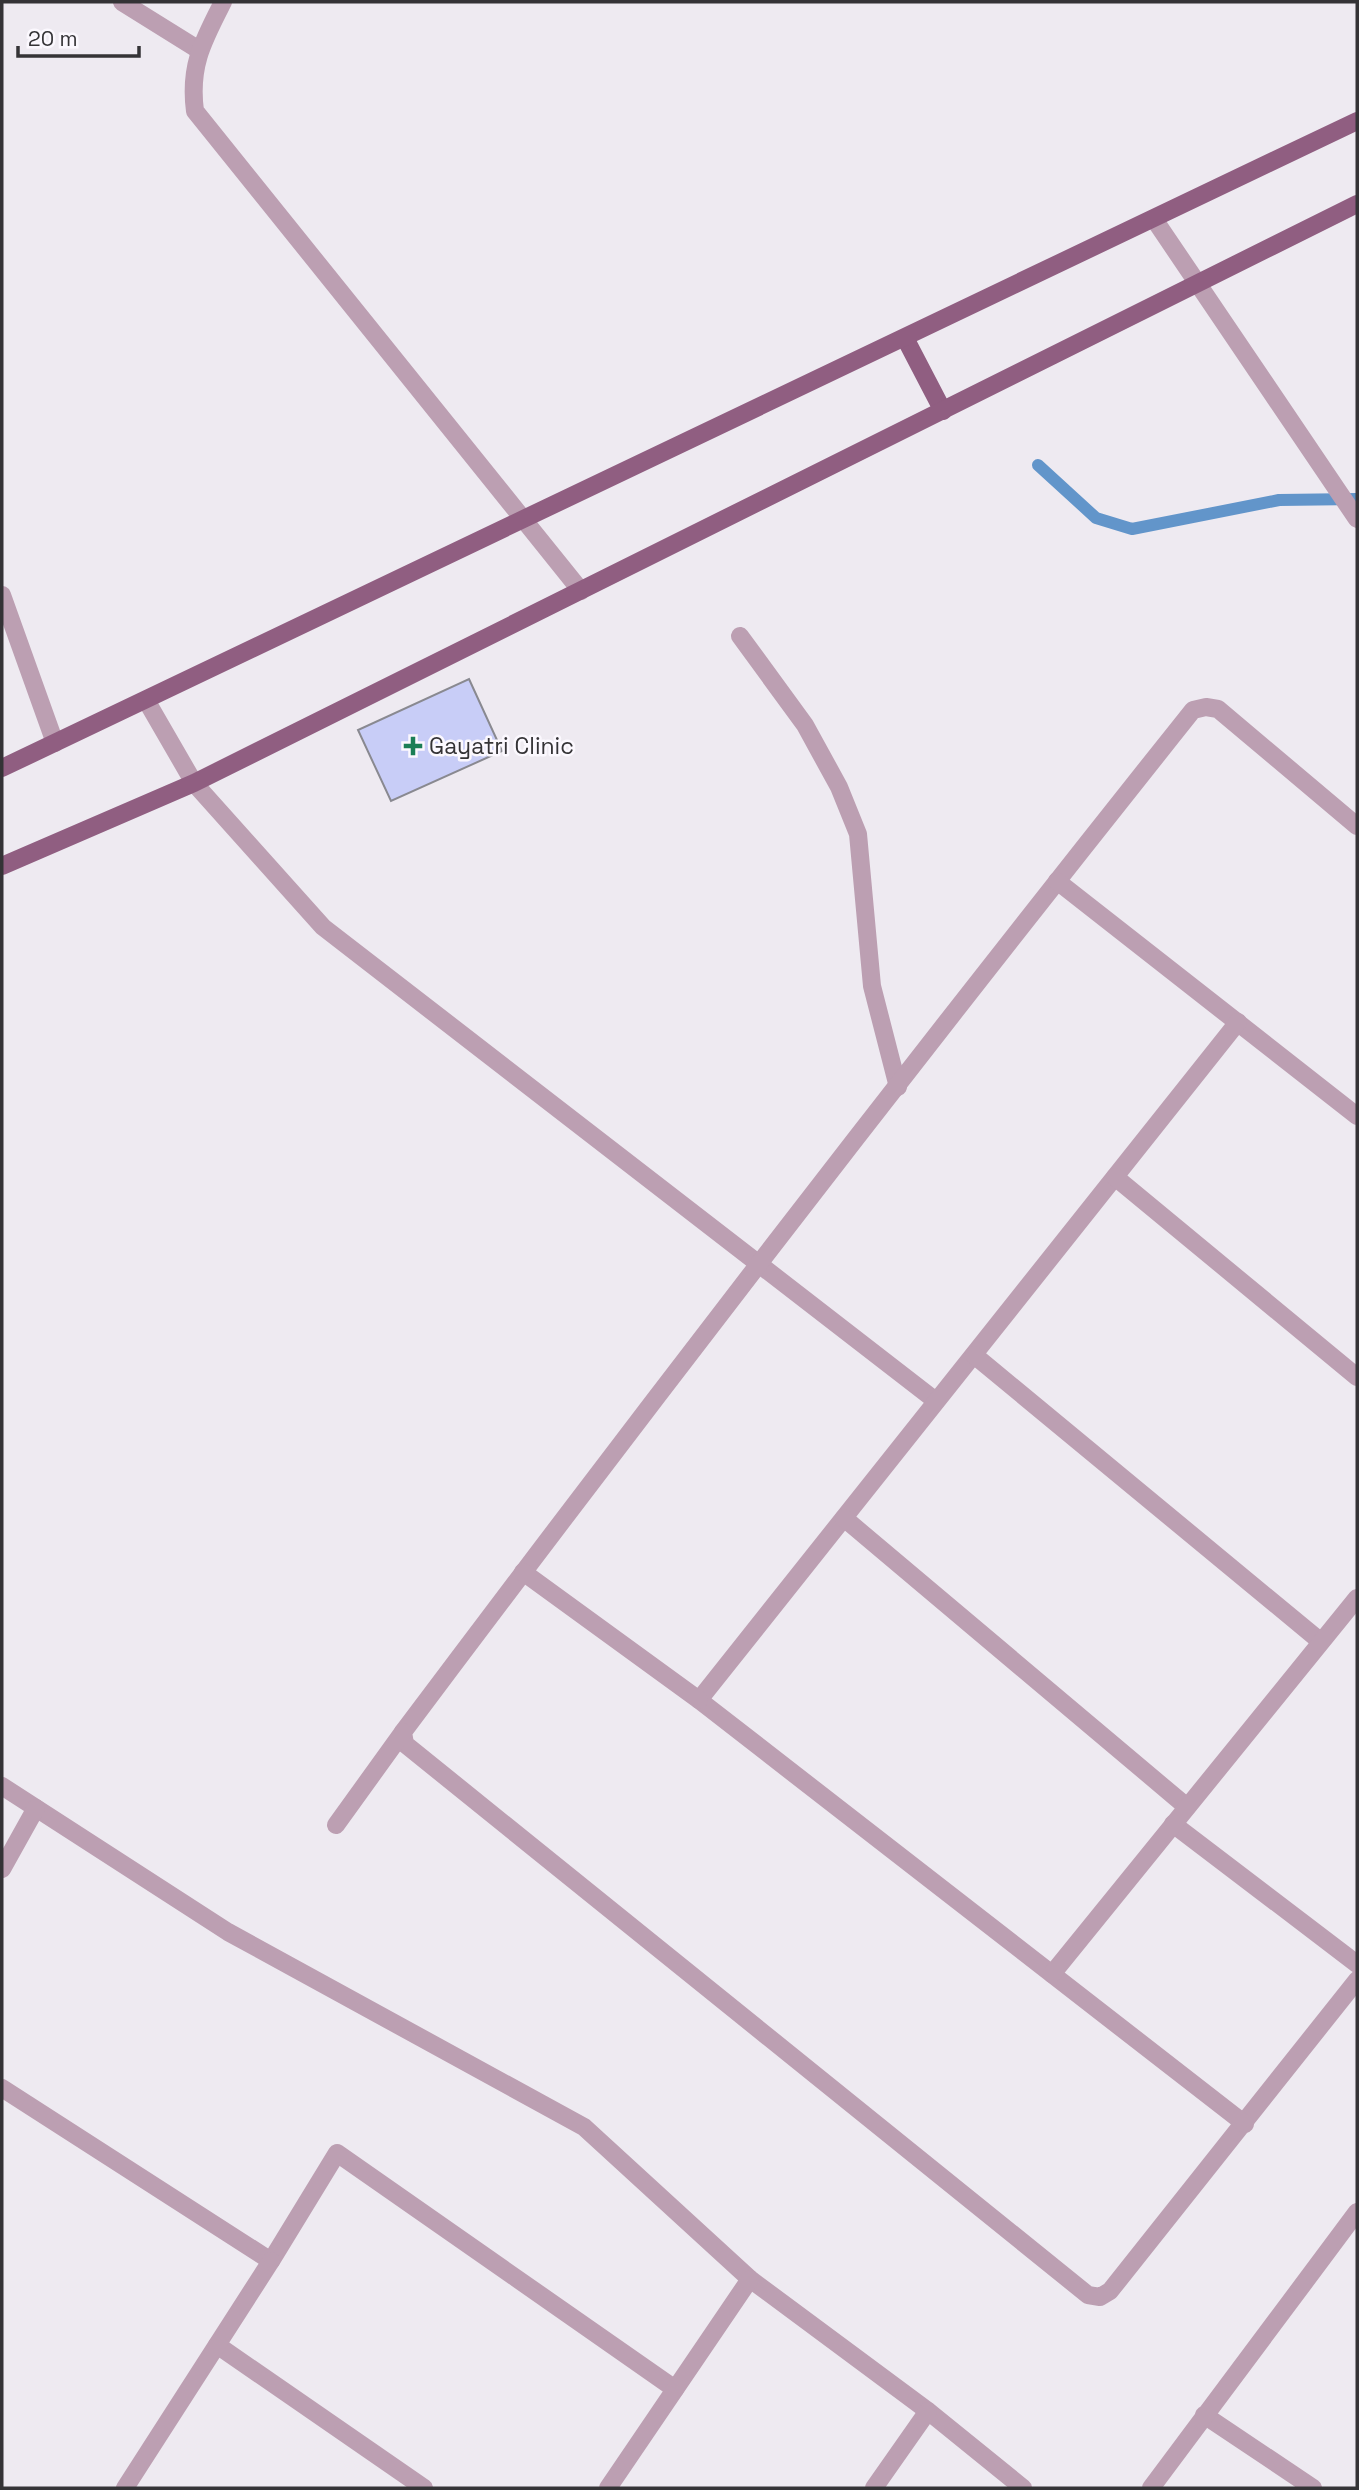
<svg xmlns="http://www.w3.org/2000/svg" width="1359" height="2490" viewBox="0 0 1359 2490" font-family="'Space Grotesk',sans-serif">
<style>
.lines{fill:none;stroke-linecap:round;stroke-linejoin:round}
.stream{stroke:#6295ca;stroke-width:12}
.building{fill:#c8cdf7;stroke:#898990;stroke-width:2}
.minor{stroke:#bc9fb2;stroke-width:18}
.major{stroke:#905e81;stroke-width:18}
.poi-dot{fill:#1b7e56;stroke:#fbf8fe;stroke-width:2.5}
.labels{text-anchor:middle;stroke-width:5;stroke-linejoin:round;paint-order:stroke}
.poi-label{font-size:23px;fill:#343336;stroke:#fbf8fe;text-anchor:start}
</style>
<rect width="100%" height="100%" fill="#eeeaf1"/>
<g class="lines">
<polyline class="stream" points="1038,465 1096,518 1132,529 1279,500 1357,499"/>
</g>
<polygon class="building" points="469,679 502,751 391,801 358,730"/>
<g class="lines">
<g class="minor">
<polyline points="122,2 199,50"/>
<path d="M223,2c-20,39 -34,64 -28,109l386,480"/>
<polyline points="1154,219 1357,519"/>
<polyline points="2,595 55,743"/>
<polyline points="740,636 805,725 839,787 858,834 872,986 898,1087"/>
<polyline points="146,700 194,783 323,927 936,1401"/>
<path d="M1357,826l-139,-117 -12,-2 -13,3c-268,336 -532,678 -790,1022l2,12 683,551 12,2 10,-6 247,-311"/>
<polyline points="1057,881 1357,1116"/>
<polyline points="1238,1022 699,1700 1245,2124"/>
<polyline points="1115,1177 1357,1377"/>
<polyline points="974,1355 1320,1641"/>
<polyline points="844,1518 1187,1807"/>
<polyline points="523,1572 699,1700"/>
<polyline points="2,1786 228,1932 584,2127 750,2279 928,2411 1023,2488"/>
<polyline points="1173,1824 1357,1964"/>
<polyline points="336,1825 403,1732"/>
<polyline points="2,1869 36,1808"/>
<polyline points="1052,1974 1357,1598"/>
<polyline points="2,2088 271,2261 337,2153 675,2389"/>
<polyline points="217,2345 424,2488"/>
<polyline points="1204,2415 1313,2488"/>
<polyline points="125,2488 271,2261"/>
<polyline points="608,2488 750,2279"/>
<polyline points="874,2488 928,2411"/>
<polyline points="1151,2488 1357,2212"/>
</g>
<g class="major">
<polyline points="905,338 943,411"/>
<polyline points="2,768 1357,121"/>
<polyline points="2,866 194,783 1357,204"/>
</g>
</g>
<path class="poi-dot" d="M409.5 735.5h7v7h7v7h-7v7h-7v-7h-7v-7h7z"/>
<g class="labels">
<g class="poi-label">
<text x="429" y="754">Gayatri Clinic</text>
</g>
</g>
<rect width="1359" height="2490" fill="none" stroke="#343336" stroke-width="7"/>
<path d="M18 46v10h121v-10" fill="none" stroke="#343336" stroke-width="3.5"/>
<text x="28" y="46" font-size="21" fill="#343336" stroke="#fbf8fe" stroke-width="5" paint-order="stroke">20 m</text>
</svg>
